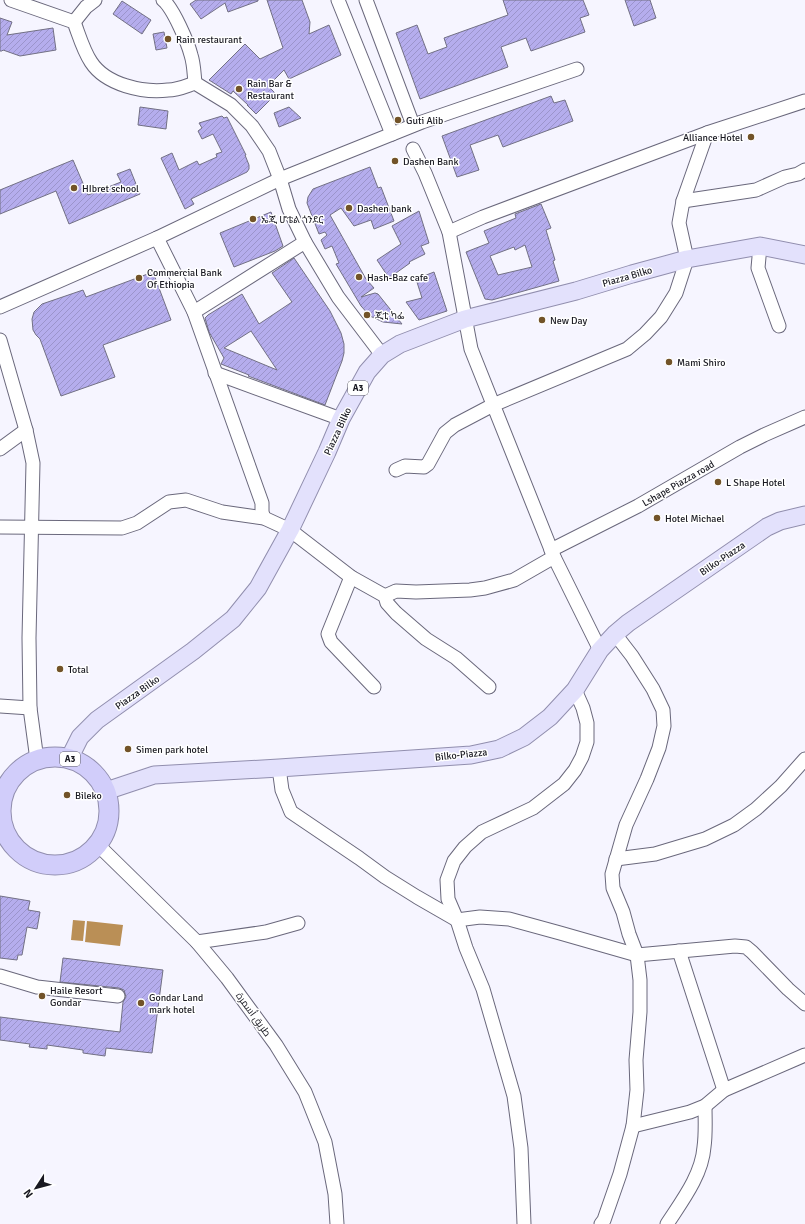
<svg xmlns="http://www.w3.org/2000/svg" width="805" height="1224" viewBox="0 0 805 1224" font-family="Signika,Cairo,'Noto Sans Ethiopic',sans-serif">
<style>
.water{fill:#ba8f56}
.building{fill:url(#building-hatch);stroke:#727084;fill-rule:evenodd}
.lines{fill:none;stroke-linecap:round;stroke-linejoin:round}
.minor-casing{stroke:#6a687c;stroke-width:15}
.major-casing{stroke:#918eae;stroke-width:19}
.highway-casing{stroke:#918eae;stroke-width:21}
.minor{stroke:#fff;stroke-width:13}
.major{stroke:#e3e1fc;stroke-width:17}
.highway{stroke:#d1cdfa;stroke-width:19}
.poi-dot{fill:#725328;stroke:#fff;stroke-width:1.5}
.labels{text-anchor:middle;stroke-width:3;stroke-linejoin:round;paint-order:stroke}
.shield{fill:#fff;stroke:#5e5e64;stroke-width:1}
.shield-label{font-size:9px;font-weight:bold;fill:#191921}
.poi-label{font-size:10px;fill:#191921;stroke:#fff;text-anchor:start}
.street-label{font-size:10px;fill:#191921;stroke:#fff}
</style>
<defs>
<pattern id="building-hatch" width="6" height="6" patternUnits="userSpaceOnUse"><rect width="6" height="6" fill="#b5aded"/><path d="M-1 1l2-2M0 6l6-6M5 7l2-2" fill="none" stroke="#9b94cb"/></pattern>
</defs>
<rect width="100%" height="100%" fill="#f6f5ff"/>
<g class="water">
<polygon points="73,920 85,921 83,941 71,940"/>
<polygon points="87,921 123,925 120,946 85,942"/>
</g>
<g class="building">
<polygon points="196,0 258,0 258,1 228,12 225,3 201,19 190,4"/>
<polygon points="267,0 302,0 310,22 309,34 329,25 341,55 289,79 284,70 268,86 276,94 256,114 247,105 248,105 233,91 231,94 209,80 245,44 260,59 283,48"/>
<polygon points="503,0 583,0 589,15 580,18 585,32 531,51 526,38 501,47 508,67 420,99 396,33 417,25 428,54 447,47 444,38 508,15"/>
<polygon points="625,0 650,0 656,18 634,26"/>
<polygon points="122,1 151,20 142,34 113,14"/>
<polygon points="0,18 12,22 7,35 53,28 56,50 20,56 3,50 2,51 0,51"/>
<polygon points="164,32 167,48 156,50 153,34"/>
<polygon points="551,96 554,103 565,100 573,121 503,147 498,135 470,145 479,170 457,177 442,136"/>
<polygon points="140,107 168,111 166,129 138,125"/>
<polygon points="289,107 301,118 279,127 274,113"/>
<polygon points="222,116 224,118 227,117 246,155 245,155 249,165 249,169 247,172 191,199 194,204 185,209 161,158 172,153 179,170 197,161 199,165 217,157 216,154 222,152 213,134 202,139 198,131 202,128 199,123"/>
<polygon points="73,160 88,195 121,182 117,174 130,169 140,194 69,224 56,191 0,214 0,190"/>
<polygon points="370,167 378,188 381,187 394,221 374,229 371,220 354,226 341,208 330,215 366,279 374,288 361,297 375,293 378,294 402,324 383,322 370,316 361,306 336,264 339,263 332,246 325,249 321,240 327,235 325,232 319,234 307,203 308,197 313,189"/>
<path d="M541,204l10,24 -5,2 9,30 -2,1 6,20 -67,19 -7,-1 -19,-47 23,-9 -5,-12 32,-13 -1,-4zM525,245l7,22 -34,8 -8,-19 24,-9 1,3z"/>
<polygon points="419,211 429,243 421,246 425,254 409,262 410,263 389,278 377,260 401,244 392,226"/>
<polygon points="271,212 283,246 275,251 234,267 220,233"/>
<path d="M294,258l36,53 11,22 3,11v9l-2,8 -17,44 -77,-29 1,-1 -28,-11 3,-6 -15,-26 -4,-14 3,-3 34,-21 17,30 33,-22 -20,-29zM251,331l26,39 -53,-22z"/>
<polygon points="153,272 171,320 103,345 115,377 61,396 40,339 36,335 33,330 32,319 34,312 42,304 83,290 86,297"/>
<polygon points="434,272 447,311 419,320 406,302 422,298 416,279"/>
<polygon points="0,896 30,901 28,910 40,912 37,929 27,927 22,955 18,955 17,960 0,958"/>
<polygon points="63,958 163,970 152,1053 106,1048 105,1056 83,1053 83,1050 47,1045 47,1049 29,1047 30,1044 0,1040 0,1017 120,1032 123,1002 126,997 124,990 119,988 60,982"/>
</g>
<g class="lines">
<defs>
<g id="minor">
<path d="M11,0l63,22c5,13 9,28 17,40 15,23 52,31 77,28 10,0 18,-4 27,-7"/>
<path d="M163,0c10,8 25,43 28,55 3,9 3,19 4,28"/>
<polyline points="338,0 392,134"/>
<polyline points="366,0 413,125"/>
<polyline points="74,22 86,7 95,0"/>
<polyline points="195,83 231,105 252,126 269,151 280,179 289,209 305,242 338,297 382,355"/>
<polyline points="413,149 425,173 449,232 471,349 554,557 600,650"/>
<polyline points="683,201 756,190 785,177 798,174 805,170"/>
<polyline points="449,232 483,217 707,133 805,101"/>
<polyline points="157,238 194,312 262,503 262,512 264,518"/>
<polyline points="760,246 758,268 779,326"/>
<polyline points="0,307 157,238 280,179 422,122 577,69"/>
<polyline points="194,312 305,242"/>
<polyline points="0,340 26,430 33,463 29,638 30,708 37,760"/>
<polyline points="215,373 341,419"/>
<polyline points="0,449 26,430"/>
<polyline points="396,470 405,466 424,467 428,464 445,433 455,425 493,405 627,349 645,334 661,317 676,293 687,259 679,223 683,201 707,133"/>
<polyline points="0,527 122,528 137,523 169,502 186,500 222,512 264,518 290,530 351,577 385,596 387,603 396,613 426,639 456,658 489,687"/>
<polyline points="551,550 638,506 740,447 764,435 805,417"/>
<polyline points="351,577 328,634 331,642 374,687"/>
<polyline points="385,596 396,591 416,592 470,590 485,588 514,580 554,557"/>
<polyline points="0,706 30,708"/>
<polyline points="279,768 282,790 291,812 359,858 385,877 417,897 457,920 480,917 509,919 560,933 637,955 735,946 746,947 752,952 788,989 805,1004"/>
<polyline points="98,845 197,942 227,978 276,1045 305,1092 325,1142 335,1194 337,1224"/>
<polyline points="616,859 655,854 705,839 734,825 756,809 781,786 805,759"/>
<polyline points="197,942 266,932 298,923"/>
<polyline points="679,951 724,1090"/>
<polyline points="0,976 37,987 118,996"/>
<polyline points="633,1126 690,1112 705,1106 724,1090 805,1055"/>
<polyline points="524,1224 521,1148 514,1096 483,989 466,948 457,920 448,899 447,880 454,861 465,847 482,832 533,808 564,784 575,770 582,757 587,742 587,723 583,708 575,690"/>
<polyline points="601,1224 604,1220 620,1174 633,1126 637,1090 636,1060 640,1012 640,980 637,955 629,934 623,912 613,888 612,874 626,825 647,779 659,748 664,726 663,710 653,689 632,656 615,634"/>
<path d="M667,1224c15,-23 35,-49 37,-77 2,-14 1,-27 1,-41"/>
</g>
<g id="major">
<polyline points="69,759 80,737 97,720 193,651 233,619 258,588 290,530 327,452 341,419 367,372 382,355 400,344 465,319 576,291 632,274 687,259 760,246 805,255"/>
<polyline points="106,791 154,775 279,768 471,755 499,749 524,737 550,717 575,690 600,650 615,634 628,623 767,527 780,521 805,515"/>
</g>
<circle id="highway" cx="55" cy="811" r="54"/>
</defs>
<use href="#minor" class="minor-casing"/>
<use href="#major" class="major-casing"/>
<use href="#highway" class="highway-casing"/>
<use href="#minor" class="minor"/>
<use href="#major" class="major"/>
<use href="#highway" class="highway"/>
</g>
<g class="poi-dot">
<circle cx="168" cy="39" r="4"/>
<circle cx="239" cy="89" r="4"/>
<circle cx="398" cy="120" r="4"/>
<circle cx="751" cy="137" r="4"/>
<circle cx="395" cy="161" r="4"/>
<circle cx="74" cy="188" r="4"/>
<circle cx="349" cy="208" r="4"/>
<circle cx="253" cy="219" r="4"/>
<circle cx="359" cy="277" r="4"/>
<circle cx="139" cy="278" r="4"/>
<circle cx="367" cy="315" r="4"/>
<circle cx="542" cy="320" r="4"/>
<circle cx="669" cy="362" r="4"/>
<circle cx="718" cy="482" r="4"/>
<circle cx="657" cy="518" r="4"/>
<circle cx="60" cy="669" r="4"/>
<circle cx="128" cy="749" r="4"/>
<circle cx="67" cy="795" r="4"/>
<circle cx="42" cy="996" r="4"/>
<circle cx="141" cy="1003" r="4"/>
</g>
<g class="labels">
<g class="shield">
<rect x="348" y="381" width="20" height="14" rx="3"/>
<rect x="60" y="752" width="20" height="14" rx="3"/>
</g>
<g class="shield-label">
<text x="358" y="391">A3</text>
<text x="70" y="762">A3</text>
</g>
<g class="poi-label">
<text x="176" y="43">Rain restaurant</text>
<text x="247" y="87">Rain Bar &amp;<tspan x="247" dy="12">Restaurant</tspan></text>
<text x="406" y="124">Guti Alib</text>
<text x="743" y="141" text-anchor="end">Alliance Hotel</text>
<text x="403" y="165">Dashen Bank</text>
<text x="82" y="192">HIbret school</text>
<text x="357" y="212">Dashen bank</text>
<text x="261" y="223">ኤጂ ሆቴል ጎንደር</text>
<text x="147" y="276">Commercial Bank<tspan x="147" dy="12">Of Ethiopia</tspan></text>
<text x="367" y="281">Hash-Baz cafe</text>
<text x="375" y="319">ጂቲ ካፌ</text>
<text x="550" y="324">New Day</text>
<text x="677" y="366">Mami Shiro</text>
<text x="726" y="486">L Shape Hotel</text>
<text x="665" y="522">Hotel Michael</text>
<text x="68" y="673">Total</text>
<text x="136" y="753">Simen park hotel</text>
<text x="75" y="799">Bileko</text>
<text x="50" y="994">Haile Resort<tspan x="50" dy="12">Gondar</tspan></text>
<text x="149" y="1001">Gondar Land<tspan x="149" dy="12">mark hotel</tspan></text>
</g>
<g class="street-label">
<text transform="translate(627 276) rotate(-16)" y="4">Piazza Bilko</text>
<text transform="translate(337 431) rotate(-65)" y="4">Piazza Bilko</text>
<text transform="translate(678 483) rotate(-30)" y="4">Lshape Piazza road</text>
<text transform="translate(722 558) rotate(-34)" y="4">Bilko-Piazza</text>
<text transform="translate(137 692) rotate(-35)" y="4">Piazza Bilko</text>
<text transform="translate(461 754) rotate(-6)" y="4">Bilko-Piazza</text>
<text transform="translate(254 1014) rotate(54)" y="4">طريق أسمرة</text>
</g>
</g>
<g transform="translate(36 1188) rotate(234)" stroke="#ffffff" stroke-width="3" paint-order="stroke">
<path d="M0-3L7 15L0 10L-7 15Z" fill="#191921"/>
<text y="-6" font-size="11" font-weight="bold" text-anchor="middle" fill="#191921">N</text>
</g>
</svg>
